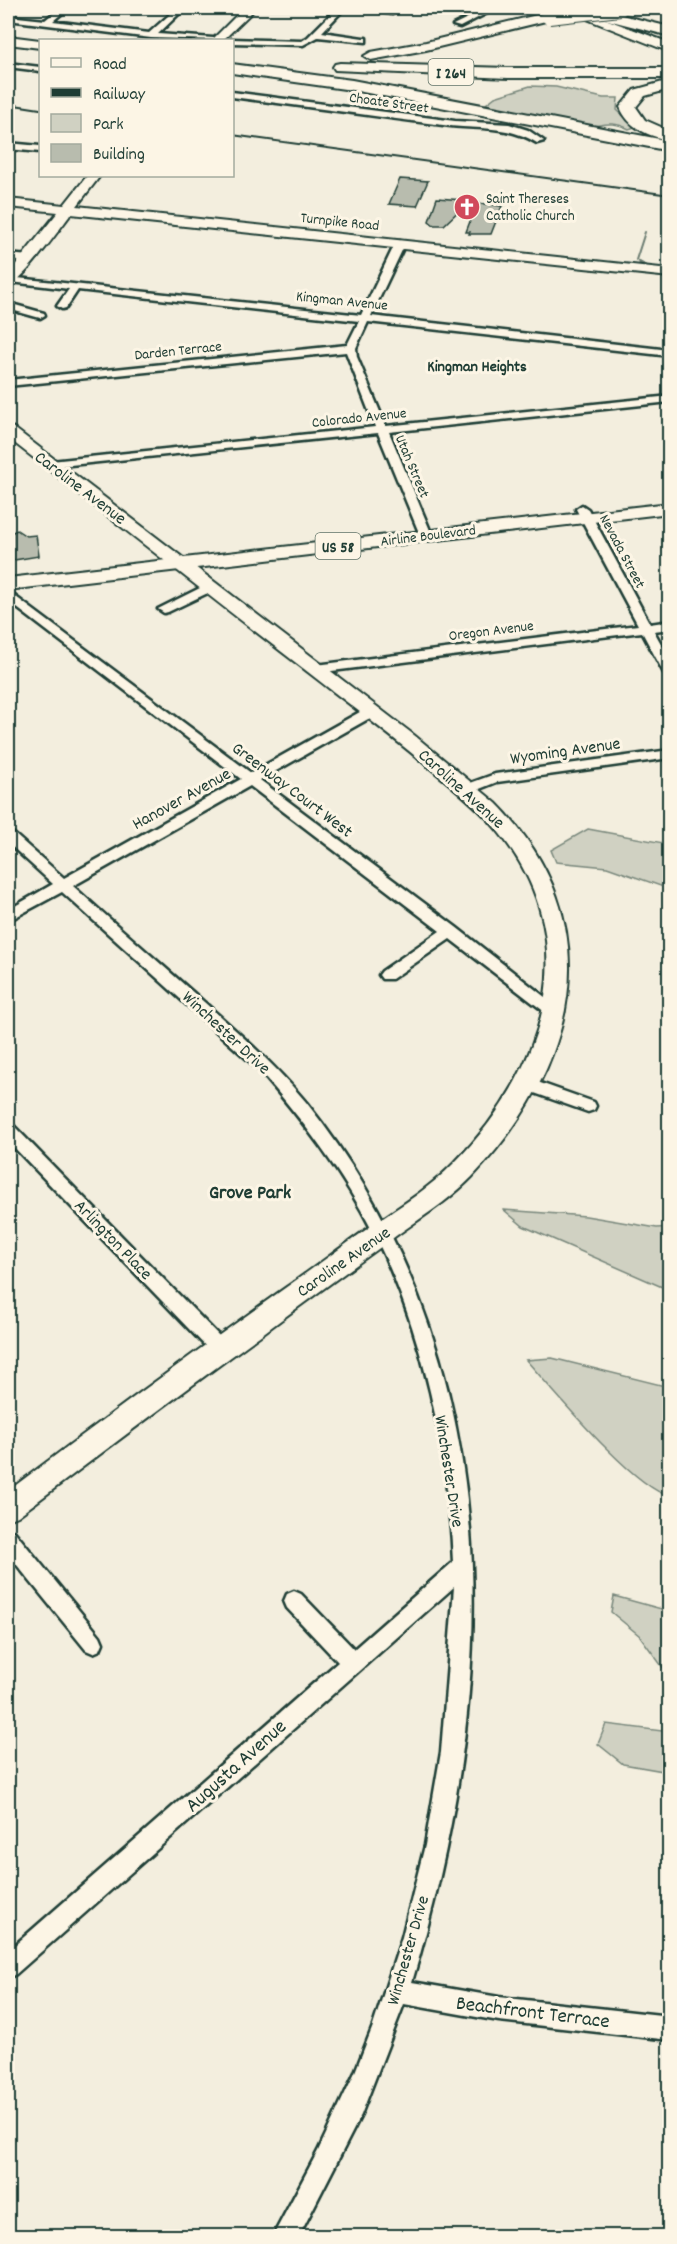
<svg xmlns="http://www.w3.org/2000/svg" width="677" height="2244" viewBox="0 0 677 2244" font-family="Dekko,sans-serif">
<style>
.green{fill:#d0d1c2;stroke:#78877b;stroke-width:1.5}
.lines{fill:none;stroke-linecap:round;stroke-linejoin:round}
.stream-far1{stroke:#6c7d72;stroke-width:2}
.stream{stroke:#6c7d72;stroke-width:3}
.building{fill:#b8bcae;stroke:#1f3d34;stroke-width:1.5}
.street-casing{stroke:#1f3d34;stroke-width:5}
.secondary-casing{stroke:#1f3d34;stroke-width:4}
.primary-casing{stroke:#1f3d34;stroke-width:4}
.highway-casing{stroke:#1f3d34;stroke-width:4}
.street{fill:#fcf5e5;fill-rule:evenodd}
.secondary{fill:#fcf5e5;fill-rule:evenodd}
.primary{fill:#fcf5e5;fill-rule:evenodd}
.highway{fill:#fcf5e5;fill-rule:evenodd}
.rail{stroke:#1f3d34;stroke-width:2}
.highway-bridge-casing{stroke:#1f3d34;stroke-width:18;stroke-linecap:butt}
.highway-bridge{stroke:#fcf5e5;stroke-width:16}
.labels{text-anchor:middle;stroke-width:6;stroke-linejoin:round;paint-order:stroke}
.far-street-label{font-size:15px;fill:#1f3d34;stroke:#fcf5e5}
.far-poi-label{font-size:15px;fill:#1f3d34;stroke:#fcf5e5;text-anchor:start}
.shield{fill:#fcf5e5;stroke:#617469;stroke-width:1.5}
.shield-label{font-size:16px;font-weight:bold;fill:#1f3d34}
.far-neighbourhood-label{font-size:16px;font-weight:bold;fill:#1f3d34;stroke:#fcf5e5}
.street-label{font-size:18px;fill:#1f3d34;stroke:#fcf5e5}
.neighbourhood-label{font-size:20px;font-weight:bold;fill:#1f3d34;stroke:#fcf5e5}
.near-street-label{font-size:21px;fill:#1f3d34;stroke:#fcf5e5}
</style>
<rect width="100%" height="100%" fill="#f3eede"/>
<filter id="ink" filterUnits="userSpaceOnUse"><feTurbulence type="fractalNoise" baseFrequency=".0167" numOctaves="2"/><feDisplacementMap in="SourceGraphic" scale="12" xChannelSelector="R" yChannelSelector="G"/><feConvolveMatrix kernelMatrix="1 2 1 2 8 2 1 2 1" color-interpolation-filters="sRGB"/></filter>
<g filter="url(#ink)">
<g class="green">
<path d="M530,86l26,1 47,11h15l-1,12 18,17 -6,2c-22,-11 -30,0 -51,-3 -31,-4 -62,-12 -92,-22l9,-7z"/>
<polygon points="588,829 669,844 669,889 607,867 556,862 551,850"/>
<polygon points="504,1210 586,1216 657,1228 669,1227 669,1290 523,1226"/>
<path d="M552,1358l117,29v109c-36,-9 -115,-105 -143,-136z"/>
<polygon points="614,1596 669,1611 669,1676 640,1636 611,1612"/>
<polygon points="669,1716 669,1772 623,1764 598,1744 606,1724 662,1731"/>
</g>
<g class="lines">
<polyline class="stream-far1" points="643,264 636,260 645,232"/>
<g class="stream">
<polyline points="640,263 647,267"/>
<polyline points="660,275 670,281"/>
</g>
</g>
<g class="building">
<polygon points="400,179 428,181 417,206 389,204"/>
<polygon points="437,198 463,200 463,202 468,202 444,225 434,225 429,221"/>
<polygon points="477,203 502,206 491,234 469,234 470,232 466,232"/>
<polygon points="17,530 26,536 36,535 39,556 8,561 8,534"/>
</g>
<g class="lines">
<defs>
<g id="street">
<polygon points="60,8 68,8 53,21 149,33 177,8 185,8 158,34 213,38 217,40 151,38 8,20 8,16 45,20"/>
<polygon points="337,8 345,8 322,32 363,38 366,38 366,42 318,37 303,45 232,43 232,40 228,40 232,39 302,41 308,37"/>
<polygon points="359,8 376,8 396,12 392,14"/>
<polygon points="488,8 497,8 460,27 453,25"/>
<polygon points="8,63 40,67 40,71 8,67"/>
<path d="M232,92l223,29 54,3 19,6 16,11 -7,2c-31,-19 -60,-13 -94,-18 -70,-9 -140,-19 -211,-28z"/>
<polygon points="8,143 40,146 40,152 8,149"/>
<polygon points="400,241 405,244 371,316 670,350 670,356 368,322 356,348 357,357 386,426 670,396 670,402 389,432 432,535 426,539 420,535 378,433 51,467 45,464 51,461 375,427 346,352 8,386 8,380 347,345 359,321 78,290 66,308 62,309 57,306 69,289 11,282 8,281 8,277 361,315 395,244"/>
<polygon points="8,254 29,256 34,259 29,262 8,260"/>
<polygon points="8,303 44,313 45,315 40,318 8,309"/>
<polygon points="582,505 588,509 650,624 670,621 670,629 654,631 670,660 670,677 664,673 642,632 316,673 310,669 316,665 638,625 576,509"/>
<polygon points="210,583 214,584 216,587 214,590 168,612 164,613 158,609"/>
<path d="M8,591l243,182 116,-65h10l2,3 -2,3 -117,66 196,147 108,85 -2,4h-12l-100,-77 -58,40h-10l-3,-4 3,-4 58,-40 -190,-145 -177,100c43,39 87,77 131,116 36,32 71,63 102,100 205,257 196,580 106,880l87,15 171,19v24l-171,-19 -95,-17 -43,111 -62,121h-26l45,-85 37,-79 18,-46 29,-89 23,-92 16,-93 13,-165 -438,387 -8,4v-27l330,-289 -51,-54 -3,-7 3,-7 7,-3 7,3 53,55 99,-87c-5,-112 -29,-230 -80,-330 -30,-59 -70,-111 -113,-161l-198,-179 -54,29v-11l45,-26 -45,-41v-12l5,2 51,45 177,-99 -233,-178z"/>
<polygon points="670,750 670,758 497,782 467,794 460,789 462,786 495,774"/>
<polygon points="529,1079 594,1102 596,1106 594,1110 588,1112 523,1089 521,1085 523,1081"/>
<polygon points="8,1125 14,1126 226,1343 229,1349 226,1355 220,1357 214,1355 8,1141"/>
<polygon points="8,1530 15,1532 100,1636 103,1643 100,1650 93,1653 86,1650 8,1554"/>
</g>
<g id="secondary">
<polygon points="244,8 256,8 223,40 212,40"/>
<path d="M87,176h13l-23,30 593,63v8l-599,-63c-11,14 -49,69 -63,72v-12l50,-62 -50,-5v-8l56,6z"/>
<path d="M8,426l6,2 400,307 82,68c117,118 82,263 -24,374 -24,25 -55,43 -83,64 -41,30 -83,60 -124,91 -83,60 -165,122 -247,184l-10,4v-29c91,-69 184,-137 277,-203 30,-21 59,-43 89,-64 28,-19 57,-37 80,-61 95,-96 135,-231 36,-341 -19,-21 -42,-39 -64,-57 -44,-37 -90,-71 -135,-106 -95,-73 -189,-148 -283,-221z"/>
</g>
<g id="primary">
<polygon points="559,8 575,8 670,43 670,52"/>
<polygon points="670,503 670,513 8,590 8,578"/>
</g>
<g id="highway">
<polygon points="601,10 670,27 670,36 596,17 594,14 596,11"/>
<polygon points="549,12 556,16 554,19 426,50 371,60 364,56 371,52 426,42"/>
<polygon points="8,36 40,40 44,40 40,40 40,48 8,44"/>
<polygon points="340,63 508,68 670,68 670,78 508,78 335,70 333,67 335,64"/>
<polygon points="232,64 352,80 670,141 670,151 352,90 232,73"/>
<path d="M670,80v9l-25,7 -9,11 9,13 25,11v10c-22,-6 -41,-12 -50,-34l14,-17z"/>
</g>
</defs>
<use href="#street" class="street-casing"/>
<use href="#secondary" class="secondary-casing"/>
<use href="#primary" class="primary-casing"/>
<use href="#highway" class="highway-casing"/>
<use href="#street" class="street"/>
<use href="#secondary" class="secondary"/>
<use href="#primary" class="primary"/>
<use href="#highway" class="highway"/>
<g class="rail">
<polyline points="8,104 40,109"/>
<polyline points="232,135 670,195"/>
</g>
<defs>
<polyline id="highway-bridge" points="549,16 620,8"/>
</defs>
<use href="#highway-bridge" class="highway-bridge-casing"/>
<use href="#highway-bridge" class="highway-bridge"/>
</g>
</g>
<defs>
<symbol id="church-disc" viewBox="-11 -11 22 22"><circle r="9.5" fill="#d1495b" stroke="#fcf5e5"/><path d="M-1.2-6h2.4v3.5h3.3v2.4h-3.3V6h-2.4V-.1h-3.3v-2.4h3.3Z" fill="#fff"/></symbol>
</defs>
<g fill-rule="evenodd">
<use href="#church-disc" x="452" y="192" width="30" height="30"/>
</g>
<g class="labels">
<g class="far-street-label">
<text transform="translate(389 102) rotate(8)" y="5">Choate Street</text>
<text transform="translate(340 221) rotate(6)" y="5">Turnpike Road</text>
<text transform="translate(342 300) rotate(6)" y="5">Kingman Avenue</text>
<text transform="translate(178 350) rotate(-6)" y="5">Darden Terrace</text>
<text transform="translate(359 417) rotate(-6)" y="5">Colorado Avenue</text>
<text transform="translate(413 466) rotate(67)" y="5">Utah Street</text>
<text transform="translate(428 535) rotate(-7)" y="5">Airline Boulevard</text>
<text transform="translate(623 551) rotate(62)" y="5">Nevada Street</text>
<text transform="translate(491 630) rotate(-7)" y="5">Oregon Avenue</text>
</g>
<g class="far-poi-label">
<text x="486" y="203">Saint Thereses<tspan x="486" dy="17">Catholic Church</tspan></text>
</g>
<g class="shield">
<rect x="428.5" y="59" width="45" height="26" rx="4.5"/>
<rect x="315.5" y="533" width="45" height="26" rx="4.5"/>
</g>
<g class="shield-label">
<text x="451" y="78">I 264</text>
<text x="338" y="552">US 58</text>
</g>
<g class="far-neighbourhood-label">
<text x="477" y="371">Kingman Heights</text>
</g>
<g class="street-label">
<text transform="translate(81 487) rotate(37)" y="6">Caroline Avenue</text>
<text transform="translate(565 750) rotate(-8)" y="6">Wyoming Avenue</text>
<text transform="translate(462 788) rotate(42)" y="6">Caroline Avenue</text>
<text transform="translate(293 789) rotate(37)" y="6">Greenway Court West</text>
<text transform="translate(181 798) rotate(-29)" y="6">Hanover Avenue</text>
<text transform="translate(227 1032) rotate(43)" y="6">Winchester Drive</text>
<text transform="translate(114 1239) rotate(46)" y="6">Arlington Place</text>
<text transform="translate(343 1261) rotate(-35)" y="6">Caroline Avenue</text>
<text transform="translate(450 1471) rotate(81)" y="6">Winchester Drive</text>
<text transform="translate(407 1950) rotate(-74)" y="6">Winchester Drive</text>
</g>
<g class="neighbourhood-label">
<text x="250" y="1198">Grove Park</text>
</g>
<g class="near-street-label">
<text transform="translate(235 1765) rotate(-42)" y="7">Augusta Avenue</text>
<text transform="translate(533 2011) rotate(7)" y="7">Beachfront Terrace</text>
</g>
</g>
<rect width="677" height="2244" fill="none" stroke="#fcf5e5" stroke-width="30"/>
<rect x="15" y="15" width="647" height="2214" fill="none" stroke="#1f3d34" stroke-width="2" filter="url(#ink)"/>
<rect x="39" y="39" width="195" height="138" fill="#fcf5e5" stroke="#a4ab9e" stroke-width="1.5"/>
<rect x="51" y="58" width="30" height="9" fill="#fcf5e5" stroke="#a4ab9e" stroke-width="1.5"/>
<text x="93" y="69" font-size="18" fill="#1f3d34">Road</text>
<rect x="51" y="88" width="30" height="9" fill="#1f3d34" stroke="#a4ab9e" stroke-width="1.5"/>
<text x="93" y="99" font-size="18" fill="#1f3d34">Railway</text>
<rect x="51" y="114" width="30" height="18" fill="#d0d1c2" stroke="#a4ab9e" stroke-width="1.5"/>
<text x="93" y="129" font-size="18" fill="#1f3d34">Park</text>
<rect x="51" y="144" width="30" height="18" fill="#b8bcae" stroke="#a4ab9e" stroke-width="1.5"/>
<text x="93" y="159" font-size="18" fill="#1f3d34">Building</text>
</svg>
